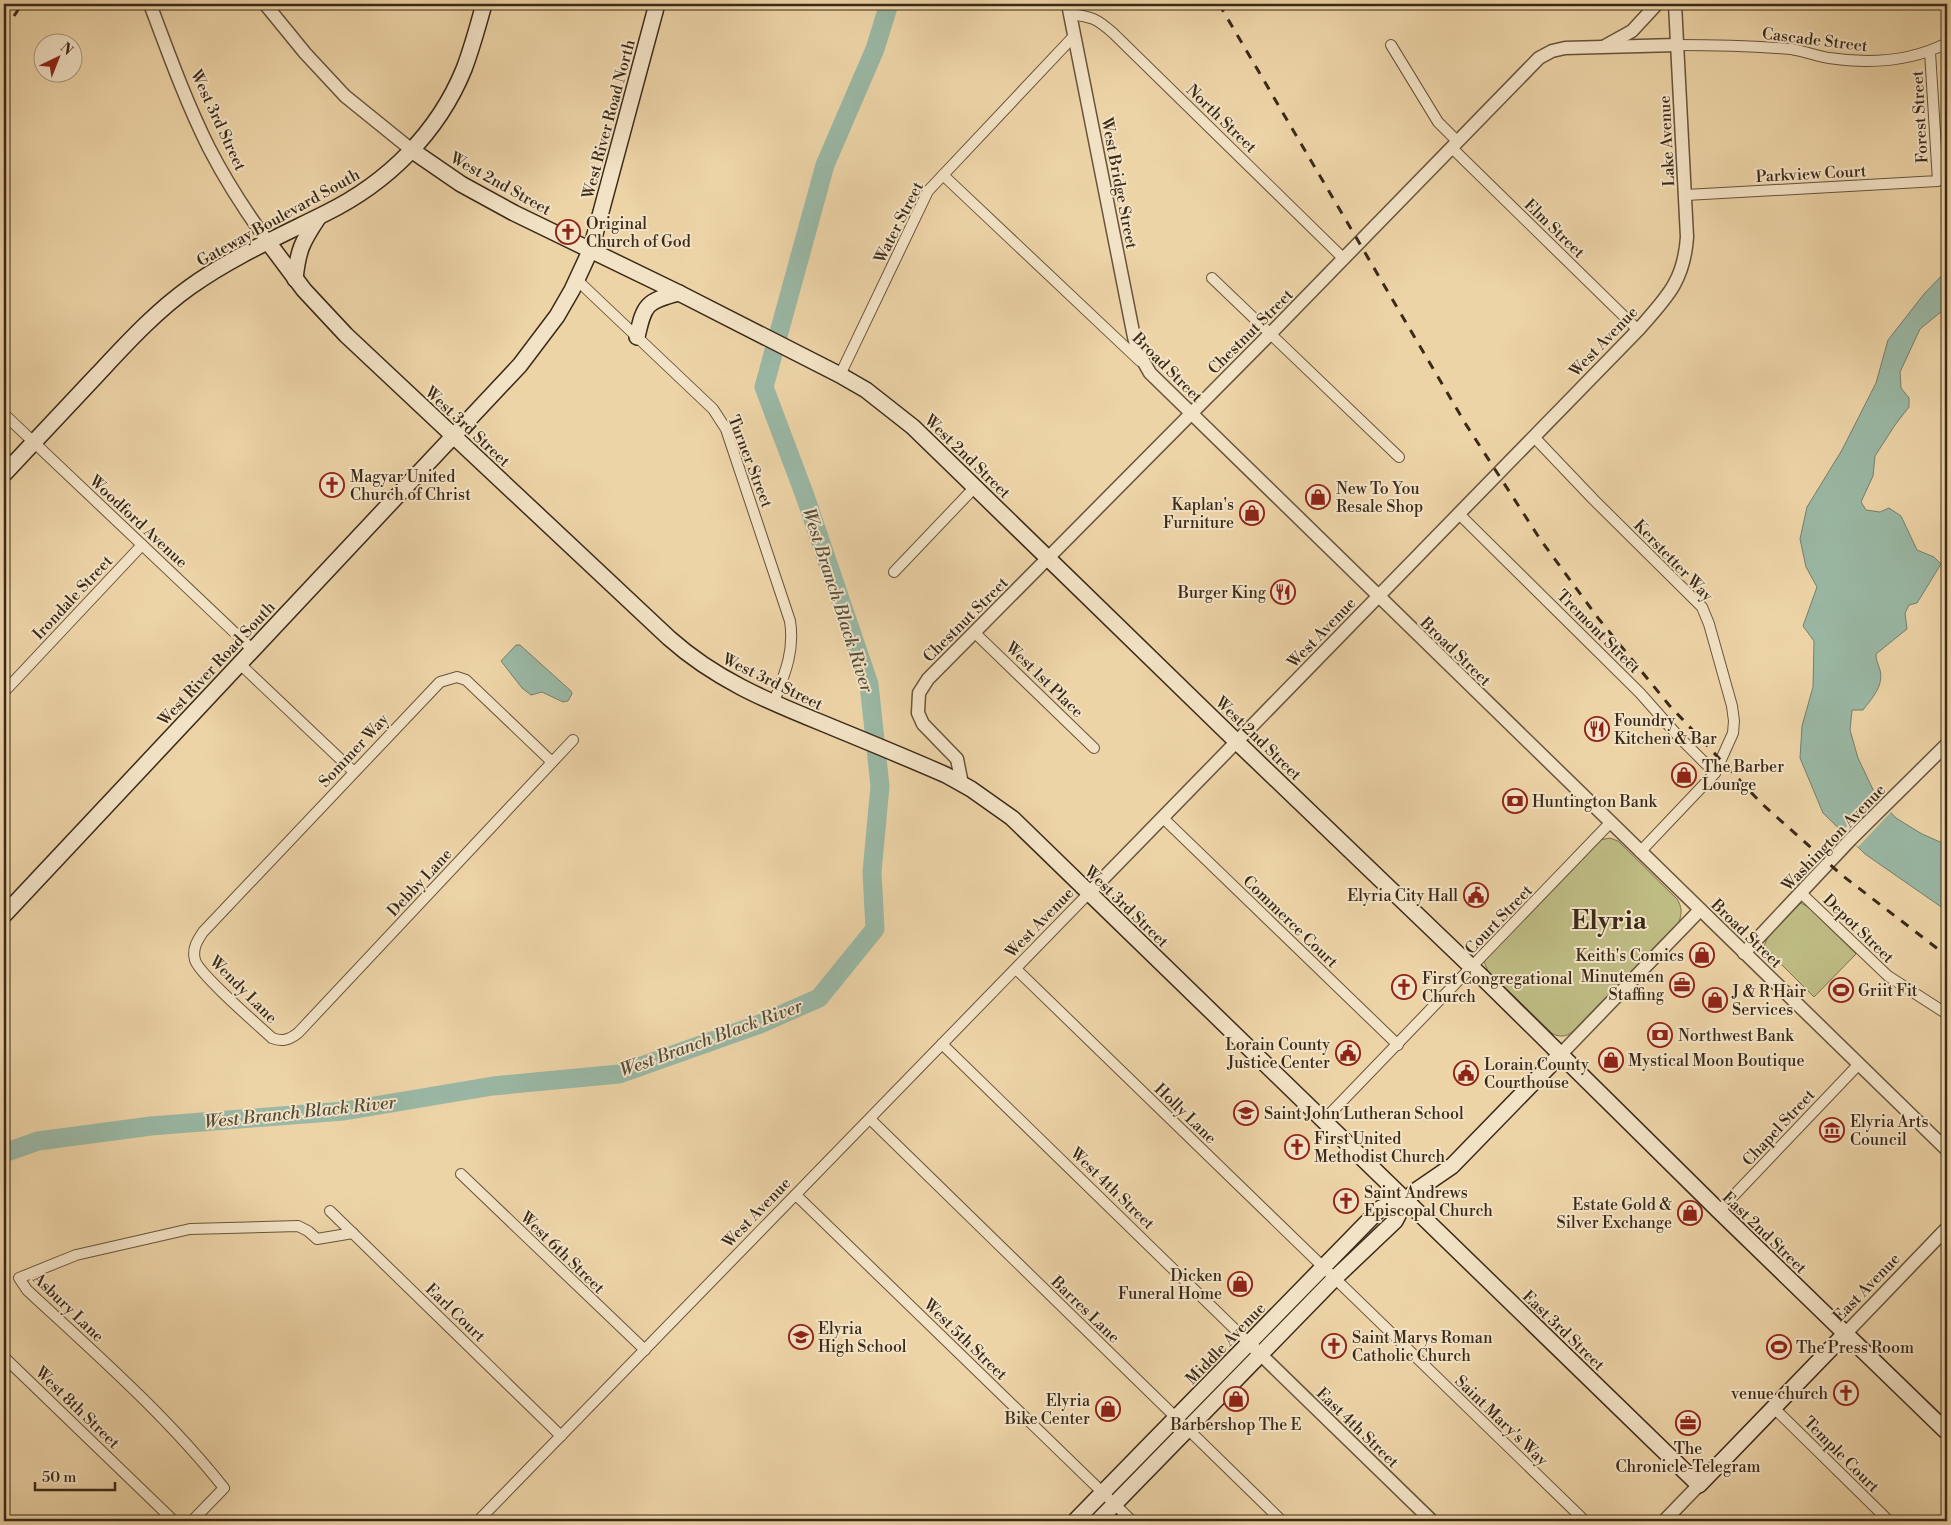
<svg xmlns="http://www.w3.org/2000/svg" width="1951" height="1525" viewBox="0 0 1951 1525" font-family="'Libre Bodoni',serif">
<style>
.green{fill:#bebb83;stroke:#7c724e}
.water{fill:#9ab8a5;stroke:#747f6d}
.pier{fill:#edd4a7}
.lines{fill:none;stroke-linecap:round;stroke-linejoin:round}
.river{stroke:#9ab8a5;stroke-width:19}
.minor-casing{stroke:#68543c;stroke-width:12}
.tertiary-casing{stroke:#68543c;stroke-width:15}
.secondary-casing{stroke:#3b2919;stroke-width:18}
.minor{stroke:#f3e3c6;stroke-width:10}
.tertiary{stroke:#f3e3c6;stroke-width:12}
.secondary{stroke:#f3e3c6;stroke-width:15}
.rail{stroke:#3b2919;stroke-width:3;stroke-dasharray:9 9;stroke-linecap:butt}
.labels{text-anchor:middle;stroke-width:4;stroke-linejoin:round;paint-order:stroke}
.street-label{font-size:16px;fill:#3b2919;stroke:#f3e3c6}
.poi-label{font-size:16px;fill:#3b2919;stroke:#f3e3c6;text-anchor:start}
.water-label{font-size:18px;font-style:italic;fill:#534d3c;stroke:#f3e3c6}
.town-label{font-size:26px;font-weight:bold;fill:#3b2919;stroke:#f3e3c6}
</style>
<rect width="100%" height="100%" fill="#edd4a7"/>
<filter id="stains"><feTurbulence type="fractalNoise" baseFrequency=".004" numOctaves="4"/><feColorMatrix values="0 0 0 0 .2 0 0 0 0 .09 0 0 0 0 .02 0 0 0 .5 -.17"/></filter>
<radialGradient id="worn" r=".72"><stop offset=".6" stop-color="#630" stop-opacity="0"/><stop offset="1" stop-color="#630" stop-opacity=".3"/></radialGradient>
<g class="green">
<path d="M1610,838l8,3 59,58c5,8 5,14 2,23l-107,110c-6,5 -12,5 -19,2l-65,-63 -4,-9 2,-3 114,-119z"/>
<path d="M1801,903l7,4 48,47 -42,43 -32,-32 -13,-2c-19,-20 18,-46 32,-60z"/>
</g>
<g class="water">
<path d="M1947,270v37l-27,22 -20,43 1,16 8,10v9l-14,18 -20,31 -2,20 -12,26 5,8 14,2 9,-4 12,8 16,34 17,7 7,7 -24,39 -8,2 -4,8 2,16 -31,25c0,7 2,9 4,16 4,16 -8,28 -17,40h-11l-2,20 8,28 19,40 19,20 26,16 25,11v66l-82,-57 -42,-41 -23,-55 2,-32 11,-39 1,-46 -11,-15 14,-39 -11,-20 -6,-28 7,-32 35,-57 34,-67 12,-43 36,-46z"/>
<polygon points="516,645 520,645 571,691 572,694 568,701 563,702 542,692 531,695 522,688 501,661"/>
</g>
<polygon class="pier" points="1878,796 1892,811 1858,847 1842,831"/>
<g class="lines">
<polyline class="river" points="4,1153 38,1141 151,1126 344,1111 493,1086 619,1074 760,1024 819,998 875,929 872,872 880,786 869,684 805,496 764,387 825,165 875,49 889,4"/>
<defs>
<g id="minor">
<path d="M1070,14c22,3 26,4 43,19l231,226"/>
<polyline points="1391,45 1438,122 1458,142"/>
<path d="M1677,45c38,0 76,1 114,4 13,2 25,7 38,9 40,6 81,4 118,-15"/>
<polyline points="1452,148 1638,330"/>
<polyline points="943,175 1140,361"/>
<polyline points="1686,195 1938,181 1930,52"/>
<polyline points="1212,278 1399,457"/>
<path d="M577,280l136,129 13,20 64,192c5,31 -6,55 -17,83"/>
<polyline points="840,375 928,191 1074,36"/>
<polyline points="4,414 253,650"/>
<polyline points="1534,437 1594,500 1702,607 1709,624 1732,706 1734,721 1733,733 1715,773 1640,852"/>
<polyline points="1459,514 1640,693 1679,737 1715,773"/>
<polyline points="894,572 975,487"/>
<polyline points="975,633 1094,748"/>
<polyline points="240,664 354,772"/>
<polyline points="4,692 142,545"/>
<path d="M552,762l-86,-82 -9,-3 -17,5 -237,250c-6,9 -11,17 -8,28 4,14 63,65 77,78 10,4 17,2 26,-5l275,-293"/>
<polyline points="1163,818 1398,1045"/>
<polyline points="1801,893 1888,976 1947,1014"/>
<polyline points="1016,969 1585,1521"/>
<polyline points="942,1044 1249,1343"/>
<polyline points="870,1119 1282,1521"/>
<polyline points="1323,1121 1610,823"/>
<polyline points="461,1174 645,1350"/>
<polyline points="796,1195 1132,1521"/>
<polyline points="330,1211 561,1436"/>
<polyline points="1719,1211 1859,1064"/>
<polyline points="4,1357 174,1521"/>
<polyline points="1774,1408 1889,1521"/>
<path d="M192,1521l32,-33c-58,-73 -129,-135 -197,-198l-8,-12 57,-23 114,-26 108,-3 10,5 9,8 36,-6"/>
<polyline points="478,1521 1089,893"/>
</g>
<g id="tertiary">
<path d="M150,4c18,48 36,98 59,144 17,33 37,64 59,94"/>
<polyline points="265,4 305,53 345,96 413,151"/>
<polyline points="1068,4 1134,337 1138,352 1150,373 1947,1150"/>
<polyline points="1605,46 1632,31 1657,4"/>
<polyline points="962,784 957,759 923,724 918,713 919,693 928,679 1271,333 1539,58 1552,51 1565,48 1677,45"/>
<path d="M1089,893l549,-563c28,-32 46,-48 49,-93l-12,-233"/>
<polyline points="1744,953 1850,840 1947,744"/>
<polyline points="1561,1054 1700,910"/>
<polyline points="1845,1334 1947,1228"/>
<polyline points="1254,1348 1432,1521"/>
<polyline points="1664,1521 1699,1485"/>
</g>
<g id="secondary">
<polyline points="413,151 461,184 514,213 679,293 840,375 866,390 913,427 1237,742 1482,977 1719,1211 1947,1432"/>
<path d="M268,242l36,48 42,45 323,303c46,41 96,62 153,85 41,17 83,34 124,52l25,14 41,29 687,667 146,-151"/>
<path d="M295,279c3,-29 7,-37 23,-61"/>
<path d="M637,337c7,-32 9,-36 42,-44"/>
<path d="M4,474c31,-33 62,-66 93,-99 29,-31 58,-63 93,-88 42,-30 90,-51 136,-74 61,-30 112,-80 138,-144 8,-21 14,-43 20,-65"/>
<polyline points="4,915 520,365 557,316 572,290 591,249 657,4"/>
<polyline points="1075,1521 1381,1208 1406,1200"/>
<polyline points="1098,1521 1335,1278 1395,1221 1406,1200 1417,1190 1452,1166 1561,1054"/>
</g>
</defs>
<use href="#minor" class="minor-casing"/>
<use href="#tertiary" class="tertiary-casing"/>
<use href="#secondary" class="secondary-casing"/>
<use href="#minor" class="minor"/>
<use href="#tertiary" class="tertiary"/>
<use href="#secondary" class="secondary"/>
<g class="rail">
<polyline points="1219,4 1465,423 1540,539 1598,618 1669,705 1762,804 1843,876 1947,956"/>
<polyline points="4,31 22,4"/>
</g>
</g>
<defs>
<symbol id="church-ring" viewBox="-11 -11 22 22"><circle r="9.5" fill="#f3e3c6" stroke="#8f2418" stroke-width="1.5"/><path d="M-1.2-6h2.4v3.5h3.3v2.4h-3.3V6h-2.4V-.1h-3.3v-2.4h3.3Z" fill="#8f2418"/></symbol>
<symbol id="shop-ring" viewBox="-11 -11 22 22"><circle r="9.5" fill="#f3e3c6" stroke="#8f2418" stroke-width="1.5"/><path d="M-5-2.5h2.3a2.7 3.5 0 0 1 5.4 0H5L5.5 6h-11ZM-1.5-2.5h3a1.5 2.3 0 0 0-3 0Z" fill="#8f2418"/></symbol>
<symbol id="restaurant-ring" viewBox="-11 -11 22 22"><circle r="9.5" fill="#f3e3c6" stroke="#8f2418" stroke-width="1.5"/><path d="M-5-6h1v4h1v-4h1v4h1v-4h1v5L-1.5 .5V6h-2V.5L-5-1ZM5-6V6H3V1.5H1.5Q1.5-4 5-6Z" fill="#8f2418"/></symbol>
<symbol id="bank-ring" viewBox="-11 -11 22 22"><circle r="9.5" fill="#f3e3c6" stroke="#8f2418" stroke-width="1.5"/><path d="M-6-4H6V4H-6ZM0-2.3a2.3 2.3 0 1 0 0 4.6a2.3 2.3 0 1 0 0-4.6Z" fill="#8f2418"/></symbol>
<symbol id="civic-ring" viewBox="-11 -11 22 22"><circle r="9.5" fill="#f3e3c6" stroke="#8f2418" stroke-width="1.5"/><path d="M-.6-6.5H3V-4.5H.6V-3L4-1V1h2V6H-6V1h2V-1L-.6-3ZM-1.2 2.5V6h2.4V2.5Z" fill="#8f2418"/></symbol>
<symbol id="office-ring" viewBox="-11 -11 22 22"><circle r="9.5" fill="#f3e3c6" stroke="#8f2418" stroke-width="1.5"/><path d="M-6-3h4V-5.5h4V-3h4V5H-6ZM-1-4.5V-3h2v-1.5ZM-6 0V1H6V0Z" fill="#8f2418"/></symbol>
<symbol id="stadium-ring" viewBox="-11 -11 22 22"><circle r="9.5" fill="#f3e3c6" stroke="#8f2418" stroke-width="1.5"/><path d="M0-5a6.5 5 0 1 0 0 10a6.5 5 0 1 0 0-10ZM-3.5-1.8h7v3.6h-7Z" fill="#8f2418"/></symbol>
<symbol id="school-ring" viewBox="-11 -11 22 22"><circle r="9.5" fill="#f3e3c6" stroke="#8f2418" stroke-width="1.5"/><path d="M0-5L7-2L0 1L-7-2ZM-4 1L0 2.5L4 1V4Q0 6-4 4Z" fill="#8f2418"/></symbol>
<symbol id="museum-ring" viewBox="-11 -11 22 22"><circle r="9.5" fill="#f3e3c6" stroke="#8f2418" stroke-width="1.5"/><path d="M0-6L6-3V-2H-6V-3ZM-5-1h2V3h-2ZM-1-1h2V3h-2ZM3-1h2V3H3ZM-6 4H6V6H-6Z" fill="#8f2418"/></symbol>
</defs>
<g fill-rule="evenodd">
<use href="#church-ring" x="554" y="218" width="28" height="28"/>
<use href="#church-ring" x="318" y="471" width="28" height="28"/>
<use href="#shop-ring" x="1304" y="483" width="28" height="28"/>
<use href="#shop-ring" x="1238" y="499" width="28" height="28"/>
<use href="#restaurant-ring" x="1269" y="578" width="28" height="28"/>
<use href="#restaurant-ring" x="1583" y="715" width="28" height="28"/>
<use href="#shop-ring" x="1670" y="761" width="28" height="28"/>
<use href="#bank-ring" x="1501" y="787" width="28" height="28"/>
<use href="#civic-ring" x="1462" y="881" width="28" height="28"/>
<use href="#shop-ring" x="1688" y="941" width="28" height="28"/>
<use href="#office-ring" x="1668" y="971" width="28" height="28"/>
<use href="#church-ring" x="1390" y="973" width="28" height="28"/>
<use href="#stadium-ring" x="1827" y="976" width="28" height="28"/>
<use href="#shop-ring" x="1701" y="986" width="28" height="28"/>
<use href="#bank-ring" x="1646" y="1021" width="28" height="28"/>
<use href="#civic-ring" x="1334" y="1039" width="28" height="28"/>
<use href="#shop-ring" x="1597" y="1046" width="28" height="28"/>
<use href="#civic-ring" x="1452" y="1059" width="28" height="28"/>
<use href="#school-ring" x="1232" y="1099" width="28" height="28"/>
<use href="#museum-ring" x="1818" y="1116" width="28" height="28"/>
<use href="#church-ring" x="1283" y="1133" width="28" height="28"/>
<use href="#church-ring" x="1332" y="1187" width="28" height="28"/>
<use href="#shop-ring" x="1676" y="1199" width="28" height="28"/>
<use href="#shop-ring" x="1226" y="1270" width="28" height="28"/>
<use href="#school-ring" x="787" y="1323" width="28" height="28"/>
<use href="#church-ring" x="1320" y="1332" width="28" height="28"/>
<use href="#stadium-ring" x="1765" y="1333" width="28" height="28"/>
<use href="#church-ring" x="1832" y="1379" width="28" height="28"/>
<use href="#shop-ring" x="1222" y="1385" width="28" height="28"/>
<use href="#shop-ring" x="1094" y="1395" width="28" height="28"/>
<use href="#office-ring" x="1674" y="1409" width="28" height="28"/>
</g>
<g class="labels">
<g class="street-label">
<text transform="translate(1815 39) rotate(7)" y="6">Cascade Street</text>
<text transform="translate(1919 117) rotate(-93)" y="6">Forest Street</text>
<text transform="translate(1222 118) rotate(44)" y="6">North Street</text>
<text transform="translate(608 119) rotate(-75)" y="6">West River Road North</text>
<text transform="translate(219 120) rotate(65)" y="6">West 3rd Street</text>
<text transform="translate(1666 141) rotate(-93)" y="6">Lake Avenue</text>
<text transform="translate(1811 173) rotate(-3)" y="6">Parkview Court</text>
<text transform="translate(501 183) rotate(29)" y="6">West 2nd Street</text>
<text transform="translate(1120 183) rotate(79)" y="6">West Bridge Street</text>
<text transform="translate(278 217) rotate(-29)" y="6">Gateway Boulevard South</text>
<text transform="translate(898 222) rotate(-63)" y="6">Water Street</text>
<text transform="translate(1555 228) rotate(44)" y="6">Elm Street</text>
<text transform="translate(1250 331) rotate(-45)" y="6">Chestnut Street</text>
<text transform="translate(1603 341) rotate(-46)" y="6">West Avenue</text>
<text transform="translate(1168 367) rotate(45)" y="6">Broad Street</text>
<text transform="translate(468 426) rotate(43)" y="6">West 3rd Street</text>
<text transform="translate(968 456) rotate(44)" y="6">West 2nd Street</text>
<text transform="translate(751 461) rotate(69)" y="6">Turner Street</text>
<text transform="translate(139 521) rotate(43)" y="6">Woodford Avenue</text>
<text transform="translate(1674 560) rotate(46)" y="6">Kerstetter Way</text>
<text transform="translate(72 597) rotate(-47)" y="6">Irondale Street</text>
<text transform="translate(965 619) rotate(-45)" y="6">Chestnut Street</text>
<text transform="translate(1599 631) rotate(45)" y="6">Tremont Street</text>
<text transform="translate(1321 632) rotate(-46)" y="6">West Avenue</text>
<text transform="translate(1456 651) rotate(44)" y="6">Broad Street</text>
<text transform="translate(216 663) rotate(-47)" y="6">West River Road South</text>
<text transform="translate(1045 679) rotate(44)" y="6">West 1st Place</text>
<text transform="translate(773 681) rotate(26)" y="6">West 3rd Street</text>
<text transform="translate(1259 738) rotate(44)" y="6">West 2nd Street</text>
<text transform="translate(353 750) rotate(-47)" y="6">Sommer Way</text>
<text transform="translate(1833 837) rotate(-46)" y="6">Washington Avenue</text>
<text transform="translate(419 882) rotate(-47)" y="6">Debby Lane</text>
<text transform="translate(1127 906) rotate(44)" y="6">West 3rd Street</text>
<text transform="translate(1498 919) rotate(-46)" y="6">Court Street</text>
<text transform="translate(1291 921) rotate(44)" y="6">Commerce Court</text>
<text transform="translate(1039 922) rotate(-46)" y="6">West Avenue</text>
<text transform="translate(1859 928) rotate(44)" y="6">Depot Street</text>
<text transform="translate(1747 933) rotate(44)" y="6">Broad Street</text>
<text transform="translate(244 989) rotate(45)" y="6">Wendy Lane</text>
<text transform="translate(1186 1113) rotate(44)" y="6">Holly Lane</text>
<text transform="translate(1778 1127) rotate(-47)" y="6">Chapel Street</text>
<text transform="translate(1113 1188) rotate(44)" y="6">West 4th Street</text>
<text transform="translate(756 1212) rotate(-46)" y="6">West Avenue</text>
<text transform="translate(1765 1232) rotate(44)" y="6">East 2nd Street</text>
<text transform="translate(563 1252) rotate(44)" y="6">West 6th Street</text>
<text transform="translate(1866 1287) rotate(-46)" y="6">East Avenue</text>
<text transform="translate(69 1307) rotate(44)" y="6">Asbury Lane</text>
<text transform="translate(1086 1309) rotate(44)" y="6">Barres Lane</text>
<text transform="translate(456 1312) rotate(44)" y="6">Earl Court</text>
<text transform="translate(1564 1330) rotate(44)" y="6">East 3rd Street</text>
<text transform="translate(966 1339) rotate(44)" y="6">West 5th Street</text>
<text transform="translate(1225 1343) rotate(-46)" y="6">Middle Avenue</text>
<text transform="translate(78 1407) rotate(44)" y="6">West 8th Street</text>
<text transform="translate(1502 1420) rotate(44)" y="6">Saint Mary's Way</text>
<text transform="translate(1358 1427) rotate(44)" y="6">East 4th Street</text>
<text transform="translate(1842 1454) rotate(45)" y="6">Temple Court</text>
</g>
<g class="poi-label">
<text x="586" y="229">Original<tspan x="586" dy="18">Church of God</tspan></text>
<text x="350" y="482">Magyar United<tspan x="350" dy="18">Church of Christ</tspan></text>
<text x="1336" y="494">New To You<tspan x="1336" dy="18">Resale Shop</tspan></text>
<text x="1234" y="510" text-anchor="end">Kaplan's<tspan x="1234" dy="18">Furniture</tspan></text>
<text x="1266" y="598" text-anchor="end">Burger King</text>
<text x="1614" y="726">Foundry<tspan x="1614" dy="18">Kitchen &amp; Bar</tspan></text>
<text x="1702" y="772">The Barber<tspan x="1702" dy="18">Lounge</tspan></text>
<text x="1532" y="807">Huntington Bank</text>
<text x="1458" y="901" text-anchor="end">Elyria City Hall</text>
<text x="1684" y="961" text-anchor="end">Keith's Comics</text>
<text x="1664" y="982" text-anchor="end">Minutemen<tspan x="1664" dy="18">Staffing</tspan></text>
<text x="1422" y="984">First Congregational<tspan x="1422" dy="18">Church</tspan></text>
<text x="1858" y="996">Griit Fit</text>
<text x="1732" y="997">J &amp; R Hair<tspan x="1732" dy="18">Services</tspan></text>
<text x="1678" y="1041">Northwest Bank</text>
<text x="1330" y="1050" text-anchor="end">Lorain County<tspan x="1330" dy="18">Justice Center</tspan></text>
<text x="1628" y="1066">Mystical Moon Boutique</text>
<text x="1484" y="1070">Lorain County<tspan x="1484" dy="18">Courthouse</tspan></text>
<text x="1264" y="1119">Saint John Lutheran School</text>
<text x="1850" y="1127">Elyria Arts<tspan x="1850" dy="18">Council</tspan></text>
<text x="1314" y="1144">First United<tspan x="1314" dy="18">Methodist Church</tspan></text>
<text x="1364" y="1198">Saint Andrews<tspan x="1364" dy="18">Episcopal Church</tspan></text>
<text x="1672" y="1210" text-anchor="end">Estate Gold &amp;<tspan x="1672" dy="18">Silver Exchange</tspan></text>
<text x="1222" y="1281" text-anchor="end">Dicken<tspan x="1222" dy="18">Funeral Home</tspan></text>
<text x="818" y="1334">Elyria<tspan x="818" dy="18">High School</tspan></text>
<text x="1352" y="1343">Saint Marys Roman<tspan x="1352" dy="18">Catholic Church</tspan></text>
<text x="1796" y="1353">The Press Room</text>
<text x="1828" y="1399" text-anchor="end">venue church</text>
<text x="1090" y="1406" text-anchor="end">Elyria<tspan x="1090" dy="18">Bike Center</tspan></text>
<text x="1236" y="1430" text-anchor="middle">Barbershop The E</text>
<text x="1688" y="1454" text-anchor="middle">The<tspan x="1688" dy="18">Chronicle-Telegram</tspan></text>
</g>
<g class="water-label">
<text transform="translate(838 600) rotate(72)" y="6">West Branch Black River</text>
<text transform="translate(711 1038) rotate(-20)" y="6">West Branch Black River</text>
<text transform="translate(300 1112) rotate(-6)" y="6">West Branch Black River</text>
</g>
<g class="town-label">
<text x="1609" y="929">Elyria</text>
</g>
</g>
<rect width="1951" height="1525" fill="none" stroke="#edd4a7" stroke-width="20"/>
<rect x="5" y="5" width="1941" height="1515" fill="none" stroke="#3b2919" stroke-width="2.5"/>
<rect x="10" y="10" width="1931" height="1505" fill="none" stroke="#3b2919"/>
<g transform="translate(58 58) rotate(43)"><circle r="24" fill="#f3e3c6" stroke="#a99981"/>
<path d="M0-4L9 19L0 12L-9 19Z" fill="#8f2418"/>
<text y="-8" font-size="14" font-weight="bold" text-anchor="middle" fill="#3b2919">N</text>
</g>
<path d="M35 1482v8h80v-8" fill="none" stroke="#3b2919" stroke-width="2.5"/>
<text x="42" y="1482" font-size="15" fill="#3b2919" stroke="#f3e3c6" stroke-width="4" paint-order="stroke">50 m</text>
<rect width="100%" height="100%" filter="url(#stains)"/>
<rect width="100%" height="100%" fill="url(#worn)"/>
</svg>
